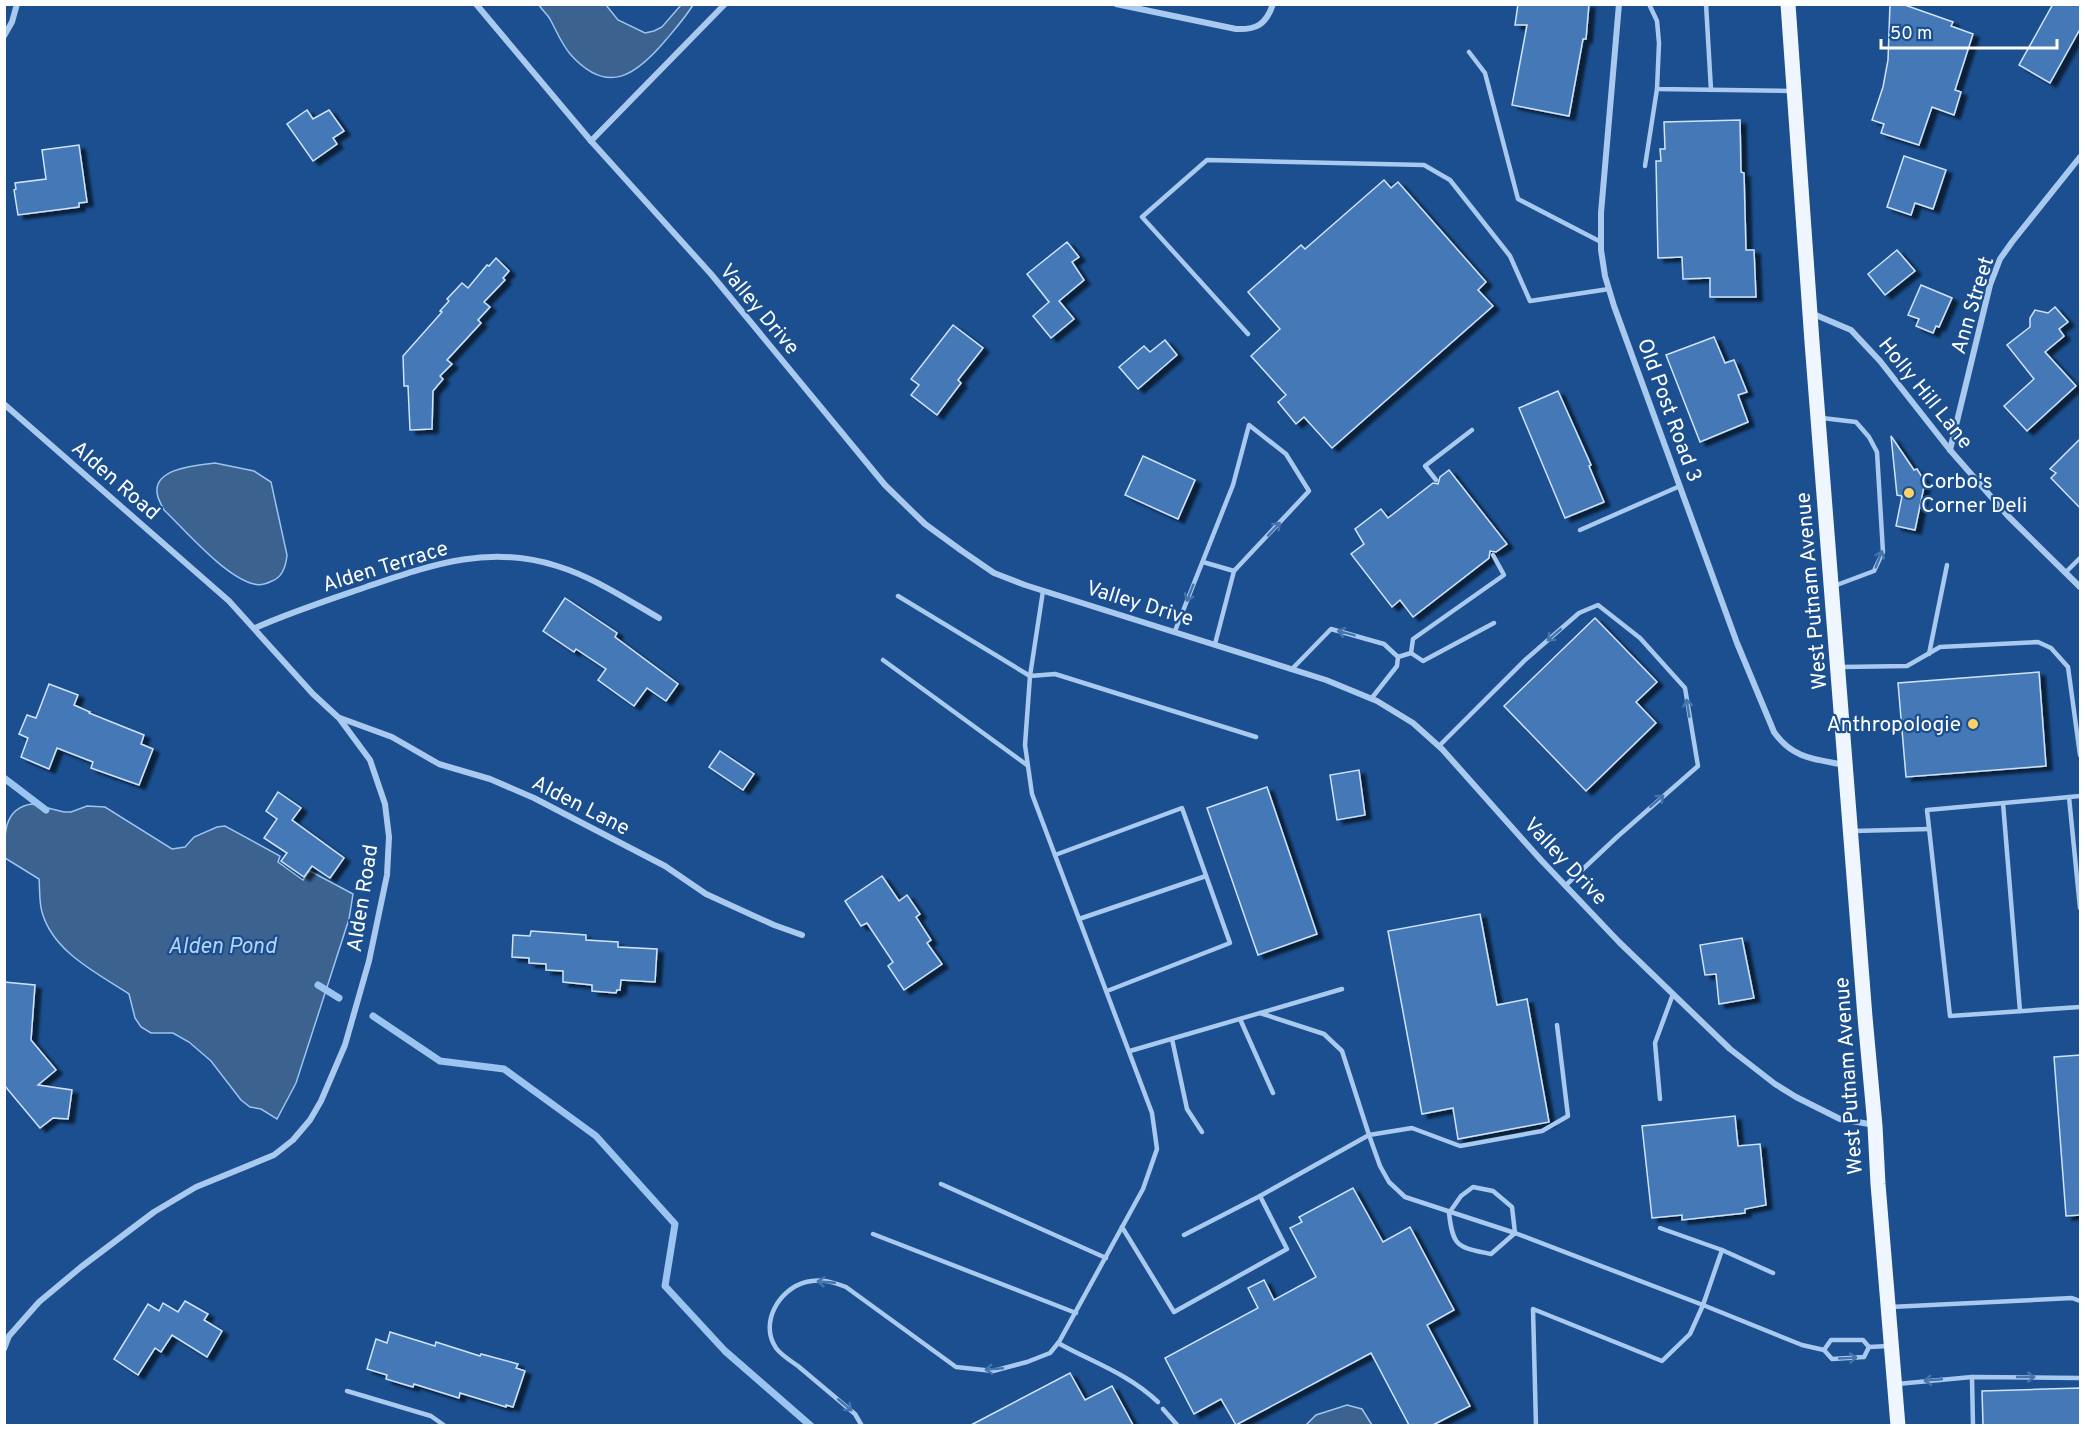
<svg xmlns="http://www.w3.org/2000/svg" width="2085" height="1430" viewBox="0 0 2085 1430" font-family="Overpass,sans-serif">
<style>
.water{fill:#3c6290;stroke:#9cc4f0;stroke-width:1.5}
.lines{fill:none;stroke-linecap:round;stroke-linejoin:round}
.stream{stroke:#9cc4f0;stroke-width:7}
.building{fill:#4478b7;stroke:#cfe3fa;stroke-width:1.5;filter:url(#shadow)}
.lane{stroke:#a9c9ee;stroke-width:4.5}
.street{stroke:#a9c9ee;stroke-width:6}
.primary{stroke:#f0f6ff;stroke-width:15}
.oneway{stroke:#4674ac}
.poi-dot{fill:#ffd166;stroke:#1b4f8f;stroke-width:2}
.labels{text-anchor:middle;stroke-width:4.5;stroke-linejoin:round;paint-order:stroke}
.street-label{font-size:21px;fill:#fff;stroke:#1b4f8f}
.poi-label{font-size:21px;fill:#fff;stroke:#1b4f8f;text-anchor:start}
.water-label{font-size:22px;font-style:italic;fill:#b5d3f5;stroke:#1b4f8f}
</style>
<defs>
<filter id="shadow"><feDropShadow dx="6" dy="4" stdDeviation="1.5" flood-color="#0009"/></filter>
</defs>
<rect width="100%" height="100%" fill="#1b4f8f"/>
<g class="water">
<path d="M539,5h67l12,15 27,13 9,-2 8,-4 19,-22h12c-8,13 -18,24 -28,36 -29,34 -57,55 -94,14 -9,-10 -15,-25 -21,-36 -3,-5 -8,-9 -11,-14z"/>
<path d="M215,463l39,8 17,11 16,73c-1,11 -4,22 -15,26 -6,3 -12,5 -18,3 -29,-7 -68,-53 -90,-74 -2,-4 -5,-9 -6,-13 -9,-29 40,-32 57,-34z"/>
<path d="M32,804l32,8h7l16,-6 18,1 67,42 13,-2 9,-10 23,-10 8,-1 55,30 -2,6 25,18 7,-9 43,23 -4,25 -53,164 -19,36 -16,-10 -11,-2 -9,-7 -30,-39 -22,-19 -16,-9h-22l-10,-6 -6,-9 -6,-24c-32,-21 -76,-42 -87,-82 -3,-10 -2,-22 -3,-33l-34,-21c-1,-22 -2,-50 27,-54z"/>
<polygon points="1347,1405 1362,1409 1372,1425 1306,1425 1316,1415"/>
</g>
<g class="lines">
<g class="stream">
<polyline points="4,778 46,810"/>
<polyline points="318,985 339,998"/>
<polyline points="373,1016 440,1061 504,1069 596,1136 675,1224 665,1286 725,1351 811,1426"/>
</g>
</g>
<g class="building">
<polygon points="1518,4 1589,4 1586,39 1583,39 1569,116 1512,105 1527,25 1515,25"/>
<polygon points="1890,4 1902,4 1953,22 1951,26 1973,34 1955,90 1961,92 1954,115 1932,107 1919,145 1881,133 1884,124 1872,120 1883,87 1888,60"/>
<polygon points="2053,4 2080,4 2080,29 2050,83 2019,65"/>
<polygon points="307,110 313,119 329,110 344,131 333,138 337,144 313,161 287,124"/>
<polygon points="1740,120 1741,172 1744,173 1746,250 1754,250 1756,297 1710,297 1710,278 1683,279 1682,257 1658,258 1656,161 1661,161 1660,149 1665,149 1664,122"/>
<polygon points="79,145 87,202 79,203 79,207 18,215 14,190 16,189 15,183 46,179 42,150"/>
<polygon points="1904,156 1946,170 1933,209 1915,203 1911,215 1887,207"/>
<polygon points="1384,180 1391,188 1398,182 1486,282 1478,290 1493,306 1332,448 1304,417 1296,424 1278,402 1286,395 1251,356 1280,329 1248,292 1301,245 1305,249"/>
<polygon points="1067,242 1079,257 1072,262 1084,280 1059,301 1074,319 1051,338 1033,316 1049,302 1027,274"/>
<polygon points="1897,250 1915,271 1885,295 1868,274"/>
<polygon points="496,258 509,271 503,278 505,280 484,302 490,307 478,320 481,323 447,360 452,364 440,376 443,379 433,391 432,429 410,430 408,386 404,386 403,356 442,312 440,311 449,301 447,299 462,283 468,288 487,265 489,266"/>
<polygon points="1921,285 1952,298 1939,327 1936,326 1933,333 1916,326 1919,319 1908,315"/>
<polygon points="2055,307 2068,322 2059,329 2064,336 2045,352 2076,386 2027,431 2004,406 2034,379 2007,345 2030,327 2030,318 2035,310 2048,313"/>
<polygon points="953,325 983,348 958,380 961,383 937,415 911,395 919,385 911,379"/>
<polygon points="1714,337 1725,363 1734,360 1747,392 1738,395 1748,422 1700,442 1666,355"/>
<polygon points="1165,340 1177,355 1138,389 1119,367 1144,346 1150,352"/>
<polygon points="1558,391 1591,465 1589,466 1604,502 1565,518 1519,408"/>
<polygon points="1891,436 1914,470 1917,469 1925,482 1915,530 1896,526 1902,496 1897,495"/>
<polygon points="2080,439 2080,508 2051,478 2056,473 2050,469"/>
<polygon points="1143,456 1195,480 1178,519 1125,495"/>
<polygon points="1449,470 1507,544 1496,552 1490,551 1489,558 1413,617 1400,600 1392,607 1351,554 1364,544 1355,529 1381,509 1388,518 1433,483 1438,484 1440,477"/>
<polygon points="565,598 617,633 615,637 678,684 666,701 647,688 634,706 598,680 606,669 576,649 574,652 543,631"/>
<polygon points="1595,618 1657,682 1636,702 1656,723 1586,791 1504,706"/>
<polygon points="2039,672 2046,766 1906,777 1898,683"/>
<polygon points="49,684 78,695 74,705 90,712 89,713 144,735 141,744 153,749 139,785 91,768 93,762 57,748 49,769 21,757 28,738 19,734 27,715 36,718"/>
<polygon points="720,751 754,774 743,790 709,767"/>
<polygon points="1359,770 1365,815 1337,820 1330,775"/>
<polygon points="1267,787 1317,934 1258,955 1207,808"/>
<polygon points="278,792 301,808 292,820 344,858 330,878 312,866 304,877 281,861 287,853 264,838 277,819 266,811"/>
<polygon points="882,876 899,901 907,895 920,914 916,917 931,940 927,943 942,964 904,990 888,966 893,962 867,923 861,926 845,901"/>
<polygon points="1480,914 1497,1005 1527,999 1549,1122 1458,1139 1453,1108 1422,1114 1388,931"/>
<polygon points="531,931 586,935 586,940 618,942 618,947 657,949 655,982 621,980 620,990 617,990 616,993 592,991 592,985 563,982 563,971 546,970 546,964 529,963 529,958 512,957 513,935 530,936"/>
<polygon points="1742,938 1754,998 1719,1004 1716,974 1705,975 1700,945"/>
<polygon points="4,982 35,985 31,1040 56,1070 38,1085 72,1090 68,1119 53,1118 40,1128 4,1085"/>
<polygon points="2080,1055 2080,1215 2066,1216 2054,1057"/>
<polygon points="1735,1116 1738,1146 1760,1144 1766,1205 1745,1209 1745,1213 1682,1220 1682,1215 1652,1218 1642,1126"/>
<polygon points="1353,1188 1383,1242 1410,1227 1454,1310 1427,1325 1470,1406 1433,1425 1409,1425 1371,1353 1236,1425 1221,1399 1194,1414 1165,1358 1258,1308 1248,1288 1264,1280 1274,1300 1316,1277 1290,1228 1302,1222 1299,1217"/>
<polygon points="185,1301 208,1314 204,1320 222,1331 207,1357 172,1335 161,1352 155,1348 138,1375 114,1359 148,1304 159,1311 163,1303 178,1312"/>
<polygon points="390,1332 435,1346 436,1342 480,1356 481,1354 518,1364 516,1368 525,1371 513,1407 506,1405 506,1407 460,1393 459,1398 414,1384 413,1387 386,1379 387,1375 367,1369 376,1339 387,1343"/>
<polygon points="1070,1373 1085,1400 1112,1386 1133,1425 971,1425"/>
<polygon points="2080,1388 2080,1425 1983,1425 1982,1391"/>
</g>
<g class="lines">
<g class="lane">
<polyline points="1649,4 1657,21 1659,43 1657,89 1792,91"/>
<polyline points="1706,4 1711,90"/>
<polyline points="1469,52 1485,73 1518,199 1601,242"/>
<polyline points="1645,166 1657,89"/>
<polyline points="1248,334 1142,217 1207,160 1424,165 1450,180 1510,256 1530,301 1609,289"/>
<polyline points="1822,418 1856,422 1869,437 1877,452 1883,552 1874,571 1834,586"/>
<polyline points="1436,480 1425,466 1472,430"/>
<polyline points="1580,530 1680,486"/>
<polyline points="1203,562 1234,571"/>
<polyline points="2065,573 2080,558"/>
<polyline points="898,596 1030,676 1055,674 1256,737"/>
<polyline points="1175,631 1233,485 1249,425 1286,454 1309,491 1234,571 1215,644"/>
<polyline points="1411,653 1423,661 1494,623"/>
<polyline points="1929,654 1947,565"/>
<polyline points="1398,657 1411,653 1413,639 1504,575 1493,555"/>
<polyline points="883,660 1027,765"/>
<polyline points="1841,667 1907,666 1940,647 2038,642 2051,648 2068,667 2080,755"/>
<polyline points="1292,669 1331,629 1384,644 1398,657"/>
<polyline points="1371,699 1397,666 1398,657"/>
<polyline points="1439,746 1525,660 1579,613 1598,605 1640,638 1685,688 1698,766 1617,837 1565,886"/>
<polyline points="2080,796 1927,810 1950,1016 2080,1007"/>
<polyline points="2069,797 2080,908"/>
<polyline points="2003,803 2020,1011"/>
<polyline points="1854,831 1929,829"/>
<polyline points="1055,855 1182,808 1230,943 1107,991"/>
<polyline points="1079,919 1206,876"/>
<polyline points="1260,1013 1324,1034 1342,1051 1369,1135 1260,1196"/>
<polyline points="1240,1019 1273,1093"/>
<polyline points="1557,1025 1568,1116 1542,1131 1460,1146 1412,1128 1369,1135 1380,1166 1389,1182 1405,1197 1515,1233 1703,1305 1722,1250 1773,1273"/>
<polyline points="1172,1039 1187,1109 1202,1132"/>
<polyline points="1130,1051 1342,989"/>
<polyline points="1660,1099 1655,1043 1673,994"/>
<polyline points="941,1184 1106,1258"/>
<path d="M1473,1187l20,4 19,16 3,26 -24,21c-33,-7 -38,-6 -42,-41l12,-17z"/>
<polyline points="1122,1227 1174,1312 1287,1249 1260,1196 1184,1235"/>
<polyline points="1660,1228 1722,1250"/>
<polyline points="873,1234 1076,1313"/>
<polyline points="1890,1307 2072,1298 2080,1301"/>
<path d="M1058,1343c36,20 69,30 100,59"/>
<polyline points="1869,1347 1888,1346"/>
<polyline points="1824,1350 1831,1340 1863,1340 1869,1347"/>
<polyline points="1972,1377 1973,1426"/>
<polyline points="1897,1384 1972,1377 2080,1378"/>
<polyline points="347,1391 431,1416 445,1426"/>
<polyline points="1163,1409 1178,1426"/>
<path d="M862,1426l-7,-12c-19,-16 -38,-32 -57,-48 -7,-5 -17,-11 -22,-18 -17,-25 3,-59 30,-66 14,-4 27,0 40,5l110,80 37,4 34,-9 23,-9 9,-11 84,-153 14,-40 -5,-36 -120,-319 -7,-49 5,-69 13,-85"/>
<polyline points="1536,1426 1533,1309 1662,1361 1690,1334 1703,1305 1802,1345 1824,1350 1832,1359 1864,1357 1869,1347"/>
</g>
<g class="street">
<polyline points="476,4 591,141 711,274 885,485 925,524 962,551 994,573 1025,585 1326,680 1377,701 1413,723 1442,749 1541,860 1619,942 1730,1049 1775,1084 1796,1097 1840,1119 1875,1125"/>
<path d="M1116,4l120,25c20,1 30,-4 37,-25"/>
<path d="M1619,4l-18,209v37l4,26 9,30 123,337 37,89c19,27 41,27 71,33"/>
<polyline points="4,36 12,22 17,4"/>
<polyline points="591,141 725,4"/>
<polyline points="1811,313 1851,330 1880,361 1950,450 2008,516 2080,587"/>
<polyline points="4,404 229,601 313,694 339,718 370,760 385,804 389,837 387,875 369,961 345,1045 321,1101 310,1120 293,1140 274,1155 196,1187 154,1212 81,1267 39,1302 9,1336 4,1349"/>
<polyline points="1950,450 1990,285 2000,259 2012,242 2080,157"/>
<path d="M255,628c36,-16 73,-28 111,-41 65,-22 122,-43 191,-21 36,11 69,33 102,52"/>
<polyline points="340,718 392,737 439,764 490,779 534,798 665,866 706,894 774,925 802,935"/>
</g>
<polyline class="primary" points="1788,4 1812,342 1865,1017 1875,1126 1878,1184 1898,1426"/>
</g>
<defs><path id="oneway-shaft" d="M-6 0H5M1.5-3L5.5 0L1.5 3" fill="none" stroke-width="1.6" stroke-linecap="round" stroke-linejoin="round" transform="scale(1.5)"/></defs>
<g class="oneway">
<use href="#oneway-shaft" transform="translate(1274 529) rotate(-47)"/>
<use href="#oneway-shaft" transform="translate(1879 559) rotate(-69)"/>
<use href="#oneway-shaft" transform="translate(1190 593) rotate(112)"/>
<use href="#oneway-shaft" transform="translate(1346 633) rotate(-165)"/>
<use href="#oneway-shaft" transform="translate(1554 635) rotate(139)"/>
<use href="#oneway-shaft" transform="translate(1688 708) rotate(-99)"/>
<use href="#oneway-shaft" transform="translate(1657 801) rotate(-41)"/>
<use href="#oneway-shaft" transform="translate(826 1282) rotate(-175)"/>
<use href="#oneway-shaft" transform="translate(1848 1358) rotate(-3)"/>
<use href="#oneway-shaft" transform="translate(994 1369) rotate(175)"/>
<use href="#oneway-shaft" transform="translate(2026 1377)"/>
<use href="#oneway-shaft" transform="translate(1933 1380) rotate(175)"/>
<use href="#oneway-shaft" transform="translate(845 1405) rotate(40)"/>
</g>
<g class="poi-dot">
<circle cx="1909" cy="493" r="6"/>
<circle cx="1973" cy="724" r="6"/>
</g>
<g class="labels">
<g class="street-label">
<text transform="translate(1972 305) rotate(-73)" y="7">Ann Street</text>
<text transform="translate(760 309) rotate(50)" y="7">Valley Drive</text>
<text transform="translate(1926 393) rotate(51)" y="7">Holly Hill Lane</text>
<text transform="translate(1670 410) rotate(70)" y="7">Old Post Road 3</text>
<text transform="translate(116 480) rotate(41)" y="7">Alden Road</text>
<text transform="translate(385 566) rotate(-17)" y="7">Alden Terrace</text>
<text transform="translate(1811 591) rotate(-95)" y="7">West Putnam Avenue</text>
<text transform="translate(1140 603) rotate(17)" y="7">Valley Drive</text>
<text transform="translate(581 805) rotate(27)" y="7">Alden Lane</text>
<text transform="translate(1566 861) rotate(47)" y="7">Valley Drive</text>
<text transform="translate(362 898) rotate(-81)" y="7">Alden Road</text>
<text transform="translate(1848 1076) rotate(-94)" y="7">West Putnam Avenue</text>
</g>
<g class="poi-label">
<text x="1921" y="488">Corbo's<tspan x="1921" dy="24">Corner Deli</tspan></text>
<text x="1961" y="731" text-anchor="end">Anthropologie</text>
</g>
<g class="water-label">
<text x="222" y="953">Alden Pond</text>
</g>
</g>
<rect width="2085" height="1430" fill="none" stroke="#ffffff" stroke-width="12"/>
<path d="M1881 39v9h176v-9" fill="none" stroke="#ffffff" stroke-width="3"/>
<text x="1890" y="39" font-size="18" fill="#ffffff" stroke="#1b4f8f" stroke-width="4.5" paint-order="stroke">50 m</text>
</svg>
